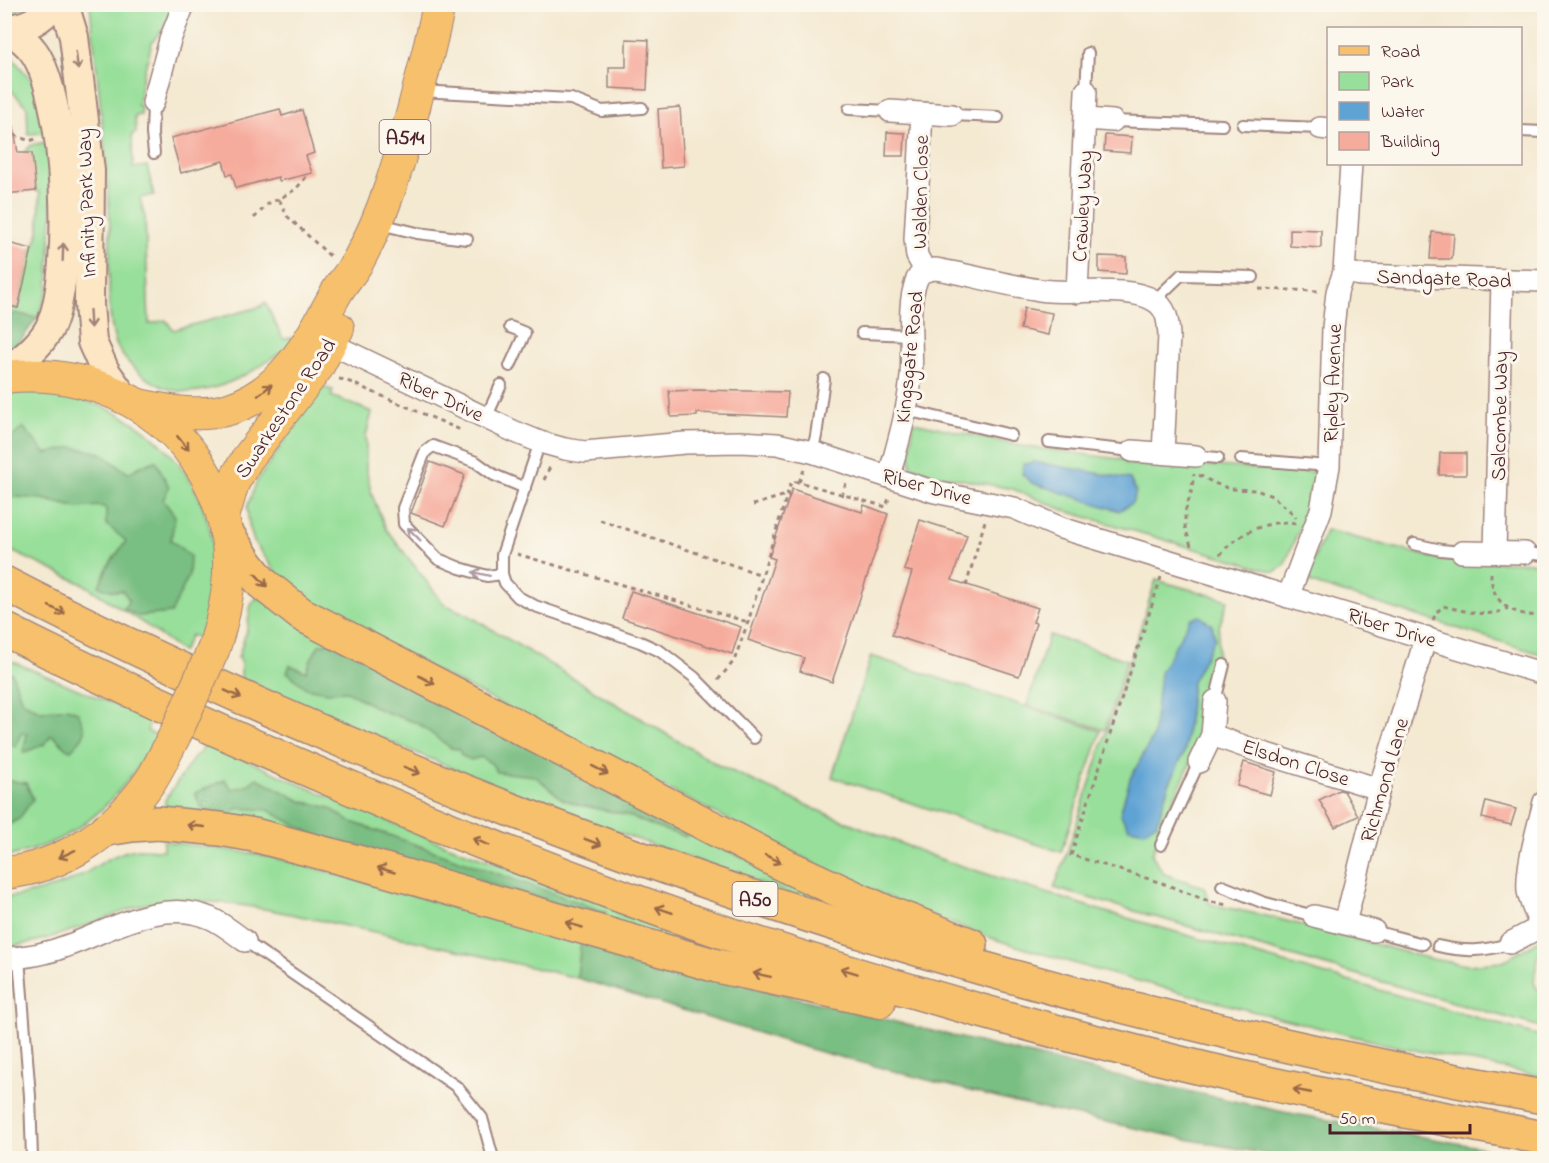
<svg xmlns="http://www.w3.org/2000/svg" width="1549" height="1163" viewBox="0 0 1549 1163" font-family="'Indie Flower',sans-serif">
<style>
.green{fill:#97df9a;stroke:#707f62;stroke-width:1.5;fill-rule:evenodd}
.forest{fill:#79be82;stroke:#626e56;stroke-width:1.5}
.water{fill:#5fa3d4;stroke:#546180;stroke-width:1.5}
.building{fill:#f6ac9d}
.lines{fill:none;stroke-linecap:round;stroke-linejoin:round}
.lane-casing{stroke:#9f847e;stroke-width:14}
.street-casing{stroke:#9f847e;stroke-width:24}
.secondary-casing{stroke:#9f847e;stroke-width:32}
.primary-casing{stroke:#9f847e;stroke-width:34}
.highway-casing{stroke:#9f847e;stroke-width:36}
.path{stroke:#9f847e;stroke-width:3;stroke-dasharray:4.5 4.5;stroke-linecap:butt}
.lane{stroke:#fff;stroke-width:10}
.street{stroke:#fff;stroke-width:21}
.secondary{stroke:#fce6c4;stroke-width:28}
.primary{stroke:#f7c06c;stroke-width:32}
.highway{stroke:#f7c06c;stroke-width:33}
.primary-bridge-casing{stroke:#9f847e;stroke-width:34;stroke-linecap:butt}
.primary-bridge{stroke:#f7c06c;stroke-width:32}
.oneway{stroke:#a38278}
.oneway2{stroke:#986748}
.oneway3{stroke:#ae9aa0}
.labels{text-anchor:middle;stroke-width:6;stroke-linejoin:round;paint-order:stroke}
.shield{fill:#fbf7ec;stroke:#7f6065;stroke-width:1.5}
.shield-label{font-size:20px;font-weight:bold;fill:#4a1f2b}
.street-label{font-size:21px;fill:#4a1f2b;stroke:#fbf7ec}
</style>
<rect width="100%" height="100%" fill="#fbf7ec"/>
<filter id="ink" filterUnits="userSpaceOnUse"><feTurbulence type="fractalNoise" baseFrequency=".0167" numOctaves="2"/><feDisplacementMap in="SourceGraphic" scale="12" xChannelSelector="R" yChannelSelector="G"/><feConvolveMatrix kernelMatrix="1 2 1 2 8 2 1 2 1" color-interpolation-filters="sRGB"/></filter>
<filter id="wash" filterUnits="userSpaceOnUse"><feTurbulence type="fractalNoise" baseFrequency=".008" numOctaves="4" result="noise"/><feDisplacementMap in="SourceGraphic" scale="24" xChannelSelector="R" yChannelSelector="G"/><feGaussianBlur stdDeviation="1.35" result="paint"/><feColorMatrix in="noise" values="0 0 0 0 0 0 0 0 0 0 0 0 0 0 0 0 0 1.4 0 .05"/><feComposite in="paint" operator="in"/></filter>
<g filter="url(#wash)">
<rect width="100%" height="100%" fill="#f4e9d1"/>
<g class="green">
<polygon points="5,4 31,4 31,5 19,10 6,12"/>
<path d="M90,5h84l-7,18 -15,19 -11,42 -3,22h3v9l-6,1 1,17 -4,1 1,34 14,-2 7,29 -14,3 5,20 4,106 17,-4 7,10 87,-23 5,-5 18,37 16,-2c-30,27 -87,65 -130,52 -8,-2 -16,-7 -24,-12 -11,-8 -21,-17 -27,-29 -14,-28 -7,-90 -8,-122 -3,-74 -13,-148 -20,-221z"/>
<polygon points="4,51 9,54 35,84 44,133 28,134 27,107 5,84"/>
<polygon points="47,142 52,214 48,290 37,318 14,313 5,323 5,308 18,308 32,249 39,232 40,192 36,191 24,153 31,145"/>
<polygon points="321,387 333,390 331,396 372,412 366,436 366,469 372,495 386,529 444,604 468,615 718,765 817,810 940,859 1099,910 1544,1037 1544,1077 1381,1043 1240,1008 1093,969 997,940 945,921 843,878 377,641 285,585 254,542 249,525 247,507 257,481"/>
<path d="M20,392c113,-3 206,83 193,198 -2,17 -7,33 -12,49l-10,-4 -9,17 -36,-27 -61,-40 -80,-37v-154z"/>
<polygon points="914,422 1021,446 1126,460 1126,464 1197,469 1198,465 1315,472 1303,519 1284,566 1274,572 1066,511 1013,489 932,474 911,466 910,449"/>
<polygon points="1326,530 1442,560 1544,563 1544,655 1311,583 1308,574"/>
<path d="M1156,580l72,20 -9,27 -2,31 -12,38 -4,34 -11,34 -25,54 -13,37 12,19 40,13 6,17 65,14 156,41 36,6 35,-3 41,-24v8l-6,12 -3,25 10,16v29l-490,-140 10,-26zM1215,638l-23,44 -7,68 -17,37 -11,36 -27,-44 23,-42z"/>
<polygon points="258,597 919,934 776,889 533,802 241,679 241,660 238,658 247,629 250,609 252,603"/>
<polygon points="1049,635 1127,660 1105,730 1027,705"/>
<polygon points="871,656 1101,731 1061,852 832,777"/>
<path d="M4,658l147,62 -4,11 11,5c-39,64 -77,106 -153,121z"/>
<polygon points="206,741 301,785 446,845 797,971 165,811 165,800 196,755 199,755"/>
<path d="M163,841l94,13 40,9 284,79 -4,36c-77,-18 -153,-36 -231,-52 -60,-13 -122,-29 -184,-24 -22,1 -41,11 -61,18 -32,12 -63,23 -96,27l-1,-49c22,-3 44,-8 64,-16 24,-10 44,-31 71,-33 8,0 16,1 24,1z"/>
</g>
<g class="forest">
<polygon points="14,313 37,318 19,343 5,355 5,323"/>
<polygon points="23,427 46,454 73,447 101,453 128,473 141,466 156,461 169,487 163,500 175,516 171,540 190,556 189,575 171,613 139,616 124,609 129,600 123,591 113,591 99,586 108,566 126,541 106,524 106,508 100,506 78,508 42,499 5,496 5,444"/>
<polygon points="333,642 622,791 627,802 685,831 686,837 658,828 624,814 579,805 562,799 535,776 497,772 492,764 481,757 471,760 462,756 458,749 451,748 417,723 380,710 347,691 327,692 306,688 287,672 290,665 306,672 311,659 319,645"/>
<path d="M4,671l8,2 10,28 19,10 26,-3 11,4c9,21 10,22 -7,38 -9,-2 -12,-12 -20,-15l-6,9 -22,9 4,-19 -6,-1 -5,14 -6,-3 -2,-7 2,-10 -5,2z"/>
<path d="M257,778l44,23 29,7 19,13 257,91 -1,5 -289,-81 -48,-26 -29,-2 -9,6 -5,6c-19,-4 -24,-9 -30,-27l30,-13 7,9 14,-3z"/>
<polygon points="5,780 26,783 33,799 19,819 5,827"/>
<polygon points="581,942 757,988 1109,1074 1284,1112 1485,1148 1483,1158 1289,1158 1191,1140 1016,1103 817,1051 577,978"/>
</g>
<g class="water">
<polygon points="1035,462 1130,479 1136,492 1132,503 1119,511 1032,483 1022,474 1024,464"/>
<polygon points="1200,616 1212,625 1215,638 1192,682 1185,750 1168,787 1157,823 1145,831 1129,828 1120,814 1130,779 1153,737 1160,673 1190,619"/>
</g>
<g id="blocks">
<g class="building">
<polygon points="626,39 649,40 647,90 609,88 609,67 626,67"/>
<polygon points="680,107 684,166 661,168 658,109"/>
<polygon points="280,109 282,116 302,110 314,153 306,156 312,173 279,181 278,177 236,188 232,174 227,175 223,161 181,173 171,138"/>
<polygon points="13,123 18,153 32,153 36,191 4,194 4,124"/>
<polygon points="887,132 905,133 904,156 886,156"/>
<polygon points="1105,135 1132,137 1131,153 1104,151"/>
<polygon points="1290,229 1321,230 1321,248 1290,246"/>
<polygon points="1432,232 1454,234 1452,259 1430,259"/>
<polygon points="4,242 32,249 18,308 4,305"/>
<polygon points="1099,256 1126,257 1126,274 1099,272"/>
<polygon points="1024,308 1052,313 1048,335 1020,329"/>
<polygon points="699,390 788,392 786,417 697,413 697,416 671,417 669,391"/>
<polygon points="1440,453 1466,453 1466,475 1439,475"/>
<polygon points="430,462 465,475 445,526 411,513"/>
<polygon points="792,489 862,512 864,505 888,514 832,682 800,671 804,658 748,640 775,559 769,557"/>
<polygon points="920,520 967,535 952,580 1038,608 1033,622 1036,623 1019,676 892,635 912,572 904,570"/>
<polygon points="631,591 741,627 732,654 622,618"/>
<polygon points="1244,762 1276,772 1270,795 1237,786"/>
<polygon points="1339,790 1344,791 1358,816 1335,827 1319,800"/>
<polygon points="1486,801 1516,809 1511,825 1482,818"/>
</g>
</g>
</g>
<g filter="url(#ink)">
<use href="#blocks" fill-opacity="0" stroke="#9f847e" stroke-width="1.5"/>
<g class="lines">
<defs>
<g id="lane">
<polyline points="420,91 571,99 602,111 642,108"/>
<polyline points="1086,91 1088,53"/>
<polyline points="153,103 152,134 154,153"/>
<polyline points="849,109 890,111"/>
<polyline points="952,115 998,117"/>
<polyline points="1113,121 1222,125"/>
<polyline points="1243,125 1320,128"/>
<polyline points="1520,131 1544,132"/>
<polyline points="380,224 417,233 467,239"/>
<polyline points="1155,300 1181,275 1253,277"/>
<polyline points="862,333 911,335"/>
<polyline points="510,366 525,333 510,327"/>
<polyline points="906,410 1011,435"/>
<polyline points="486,418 501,385"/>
<polyline points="540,442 502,555 502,574 505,583 518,597 535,606 640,642 660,651 694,677 754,738"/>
<polyline points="1049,442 1132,451"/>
<polyline points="812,452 816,436 824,379"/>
<polyline points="1196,456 1218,458"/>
<polyline points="1241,459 1329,466"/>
<polyline points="1414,544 1441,550 1462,552"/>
<polyline points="1525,553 1544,555"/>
<polyline points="502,574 487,576 460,568 438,559 404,524 403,508 425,452 433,446 476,462 494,475 525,488"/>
<polyline points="1215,701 1224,665"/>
<polyline points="1161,845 1199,762"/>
<polyline points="1222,886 1262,902 1314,916"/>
<polyline points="1374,931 1423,944"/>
<polyline points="245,941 457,1087 482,1118 493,1158"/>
<path d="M1438,946c26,6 47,6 72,-3"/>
<polyline points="19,958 30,1096 32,1158"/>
</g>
<g id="street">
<polyline points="153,103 170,40 184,4"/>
<polyline points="890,111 952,115"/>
<polyline points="922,113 915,239 917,256 925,270"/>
<polyline points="1086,119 1113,121"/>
<polyline points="1320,128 1328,129"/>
<polyline points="1344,272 1360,275 1544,281"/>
<polyline points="1077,293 1086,91"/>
<polyline points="319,338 513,431 540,442 565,449 585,452 685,443 741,442 777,444 812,452 935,492 1014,508 1061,528 1544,674"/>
<polyline points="1132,451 1196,456"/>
<path d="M889,476c9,-33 19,-66 22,-100 3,-31 -6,-67 6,-97 4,-8 10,-9 19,-10 35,6 69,16 104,21 31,5 88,-5 113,10 14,7 15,21 16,35l-6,118"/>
<polyline points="1462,552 1525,553"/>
<polyline points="1495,552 1502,280"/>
<polyline points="1288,597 1321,510 1329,466 1333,328 1337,292 1344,272 1351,164"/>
<polyline points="1212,735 1263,753 1379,789"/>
<polyline points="1199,762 1212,735 1215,701"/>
<polyline points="1314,916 1374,931"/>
<polyline points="1345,923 1379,789 1426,637"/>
<path d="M1541,926c-5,-11 -11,-23 -13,-35 -2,-26 10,-63 16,-89"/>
<polyline points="1510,943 1544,925"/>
<path d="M4,958c23,0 48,-6 68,-14 43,-16 91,-46 138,-26 12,5 24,15 35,23"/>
</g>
<g id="secondary">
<polyline points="64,4 74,37 90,171 89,304 92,342 105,371 122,395"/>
<path d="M4,29c21,-1 37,-8 49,-25"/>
<path d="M4,374c17,-14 34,-26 45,-45 26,-51 18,-229 -15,-277 -7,-10 -17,-17 -27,-23"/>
</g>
<g id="primary">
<path d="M4,377c103,-12 202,50 222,154 8,40 0,79 -12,117"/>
<path d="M139,405c30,6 60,13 90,4 54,-16 82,-70 106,-114 7,-13 17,-23 23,-34 26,-46 41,-99 55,-150 9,-35 19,-71 26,-107"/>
<polyline points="223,517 233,483 247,459 317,368 338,328"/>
<path d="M4,873c60,-5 114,-44 147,-93 9,-14 16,-30 24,-45"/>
</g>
<g id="highway">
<polyline points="226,532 247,564 262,583 301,614 786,866 886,912 971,945"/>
<path d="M4,583c110,57 221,108 334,156 391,168 788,284 1206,358"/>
<path d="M4,629c102,52 207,99 312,144 145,63 293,122 443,171 127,41 256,78 385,110 132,34 267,58 400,84"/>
<polyline points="107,829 132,825 158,823 220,829 254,835 361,863 717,966 879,1001"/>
</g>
</defs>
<use href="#lane" class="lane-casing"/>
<use href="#street" class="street-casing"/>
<use href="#secondary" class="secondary-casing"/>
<use href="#primary" class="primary-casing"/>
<use href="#highway" class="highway-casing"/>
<g class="path">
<polyline points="6,131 29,141 36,139"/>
<polyline points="306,177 296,189 279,199 287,216 332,258"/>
<polyline points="254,218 269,203 279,199"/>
<polyline points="1259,289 1319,291"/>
<polyline points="339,379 345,380 463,431"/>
<polyline points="1199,475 1214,483 1230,489 1256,490 1272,496 1295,515 1296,518"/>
<polyline points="544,480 550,467 553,466"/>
<polyline points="799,482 804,470"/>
<polyline points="842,496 846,483"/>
<polyline points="753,505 786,495 790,497"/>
<polyline points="600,520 762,575"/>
<polyline points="1191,546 1185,527 1185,512 1191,493 1194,474"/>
<polyline points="517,554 748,622"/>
<path d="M1220,555c17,-22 49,-36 76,-32"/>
<path d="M1491,573c0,33 24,43 53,43"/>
<polyline points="1161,577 1071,855 1162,883 1208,901 1227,905"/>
<polyline points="966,586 985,521"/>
<path d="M1433,620l3,-7 7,-7c22,5 45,13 65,2"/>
<polyline points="718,680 734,661 748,622 791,482 799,482 886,507 889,498"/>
</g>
<use href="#lane" class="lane"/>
<use href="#street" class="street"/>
<use href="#secondary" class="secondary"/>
<use href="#primary" class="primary"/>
<use href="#highway" class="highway"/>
<defs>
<polyline id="primary-bridge" points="175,735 214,648"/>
</defs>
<use href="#primary-bridge" class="primary-bridge-casing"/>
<use href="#primary-bridge" class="primary-bridge"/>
</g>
<defs><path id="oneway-shaft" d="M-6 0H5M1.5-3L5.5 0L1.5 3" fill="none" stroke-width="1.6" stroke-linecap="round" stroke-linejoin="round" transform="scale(1.5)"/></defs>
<g class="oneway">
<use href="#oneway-shaft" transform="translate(77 61) rotate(83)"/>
<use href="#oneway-shaft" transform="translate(63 252) rotate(-88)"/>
<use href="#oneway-shaft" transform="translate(90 319) rotate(87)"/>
</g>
<g class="oneway2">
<use href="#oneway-shaft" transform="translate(265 390) rotate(-39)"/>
<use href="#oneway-shaft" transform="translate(183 443) rotate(50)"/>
<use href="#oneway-shaft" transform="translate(261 580) rotate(47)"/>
<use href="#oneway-shaft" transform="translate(57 610) rotate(26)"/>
<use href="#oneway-shaft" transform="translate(427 680) rotate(28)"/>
<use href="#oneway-shaft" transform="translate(233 694) rotate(24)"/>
<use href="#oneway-shaft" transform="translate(412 770) rotate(22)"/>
<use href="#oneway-shaft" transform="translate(600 770) rotate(27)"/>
<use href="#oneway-shaft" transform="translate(196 826) rotate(-174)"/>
<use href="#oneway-shaft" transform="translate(481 842) rotate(-158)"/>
<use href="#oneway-shaft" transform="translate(593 842) rotate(21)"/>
<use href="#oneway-shaft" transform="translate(67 854) rotate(155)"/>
<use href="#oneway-shaft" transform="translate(773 859) rotate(27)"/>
<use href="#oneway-shaft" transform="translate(386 870) rotate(-164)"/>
<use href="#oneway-shaft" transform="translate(664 910) rotate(-161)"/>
<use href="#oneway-shaft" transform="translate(574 925) rotate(-164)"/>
<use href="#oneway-shaft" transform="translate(849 971) rotate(-163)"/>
<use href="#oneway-shaft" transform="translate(762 975) rotate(-168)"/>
<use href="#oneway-shaft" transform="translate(1302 1091) rotate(-169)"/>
</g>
<g class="oneway3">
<use href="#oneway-shaft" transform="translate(414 534) rotate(-135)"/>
<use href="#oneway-shaft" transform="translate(481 574) rotate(-168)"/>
</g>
</g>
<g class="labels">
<g class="shield">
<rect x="379.5" y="120" width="51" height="34" rx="4.5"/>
<rect x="732.5" y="882" width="45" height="34" rx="4.5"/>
</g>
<g class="shield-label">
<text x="405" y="144">A514</text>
<text x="755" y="906">A50</text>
</g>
<g class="street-label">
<text transform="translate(920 192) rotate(-89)" y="7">Walden Close</text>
<text transform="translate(86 203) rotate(-92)" y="7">Infinity Park Way</text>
<text transform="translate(1082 206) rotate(-87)" y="7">Crawley Way</text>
<text transform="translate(1444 278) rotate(2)" y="7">Sandgate Road</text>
<text transform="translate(909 357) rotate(-84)" y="7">Kingsgate Road</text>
<text transform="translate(1332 383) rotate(-88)" y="7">Ripley Avenue</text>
<text transform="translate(441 396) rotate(25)" y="7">Riber Drive</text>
<text transform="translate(285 408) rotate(-56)" y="7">Swarkestone Road</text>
<text transform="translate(1499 416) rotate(-89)" y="7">Salcombe Way</text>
<text transform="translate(927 486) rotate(15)" y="7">Riber Drive</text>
<text transform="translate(1392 627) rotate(17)" y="7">Riber Drive</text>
<text transform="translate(1296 762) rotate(18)" y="7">Elsdon Close</text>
<text transform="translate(1384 780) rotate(-74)" y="7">Richmond Lane</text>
</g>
</g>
<rect width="1549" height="1163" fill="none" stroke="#fbf7ec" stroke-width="24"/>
<rect x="1327" y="27" width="195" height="138" fill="#fbf7ec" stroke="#b4a19f" stroke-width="1.5"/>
<rect x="1339" y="46" width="30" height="9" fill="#f7c06c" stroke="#b4a19f" stroke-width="1.5"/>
<text x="1381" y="57" font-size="18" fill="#4a1f2b">Road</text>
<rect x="1339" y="72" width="30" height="18" fill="#97df9a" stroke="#b4a19f" stroke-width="1.5"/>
<text x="1381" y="87" font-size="18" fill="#4a1f2b">Park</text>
<rect x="1339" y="102" width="30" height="18" fill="#5fa3d4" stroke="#b4a19f" stroke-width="1.5"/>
<text x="1381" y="117" font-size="18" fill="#4a1f2b">Water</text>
<rect x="1339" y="132" width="30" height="18" fill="#f6ac9d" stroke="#b4a19f" stroke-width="1.5"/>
<text x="1381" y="147" font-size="18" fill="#4a1f2b">Building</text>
<path d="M1330 1124v9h140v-9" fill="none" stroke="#4a1f2b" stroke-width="3"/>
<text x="1339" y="1124" font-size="18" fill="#4a1f2b" stroke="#fbf7ec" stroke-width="4.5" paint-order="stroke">50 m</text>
</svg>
